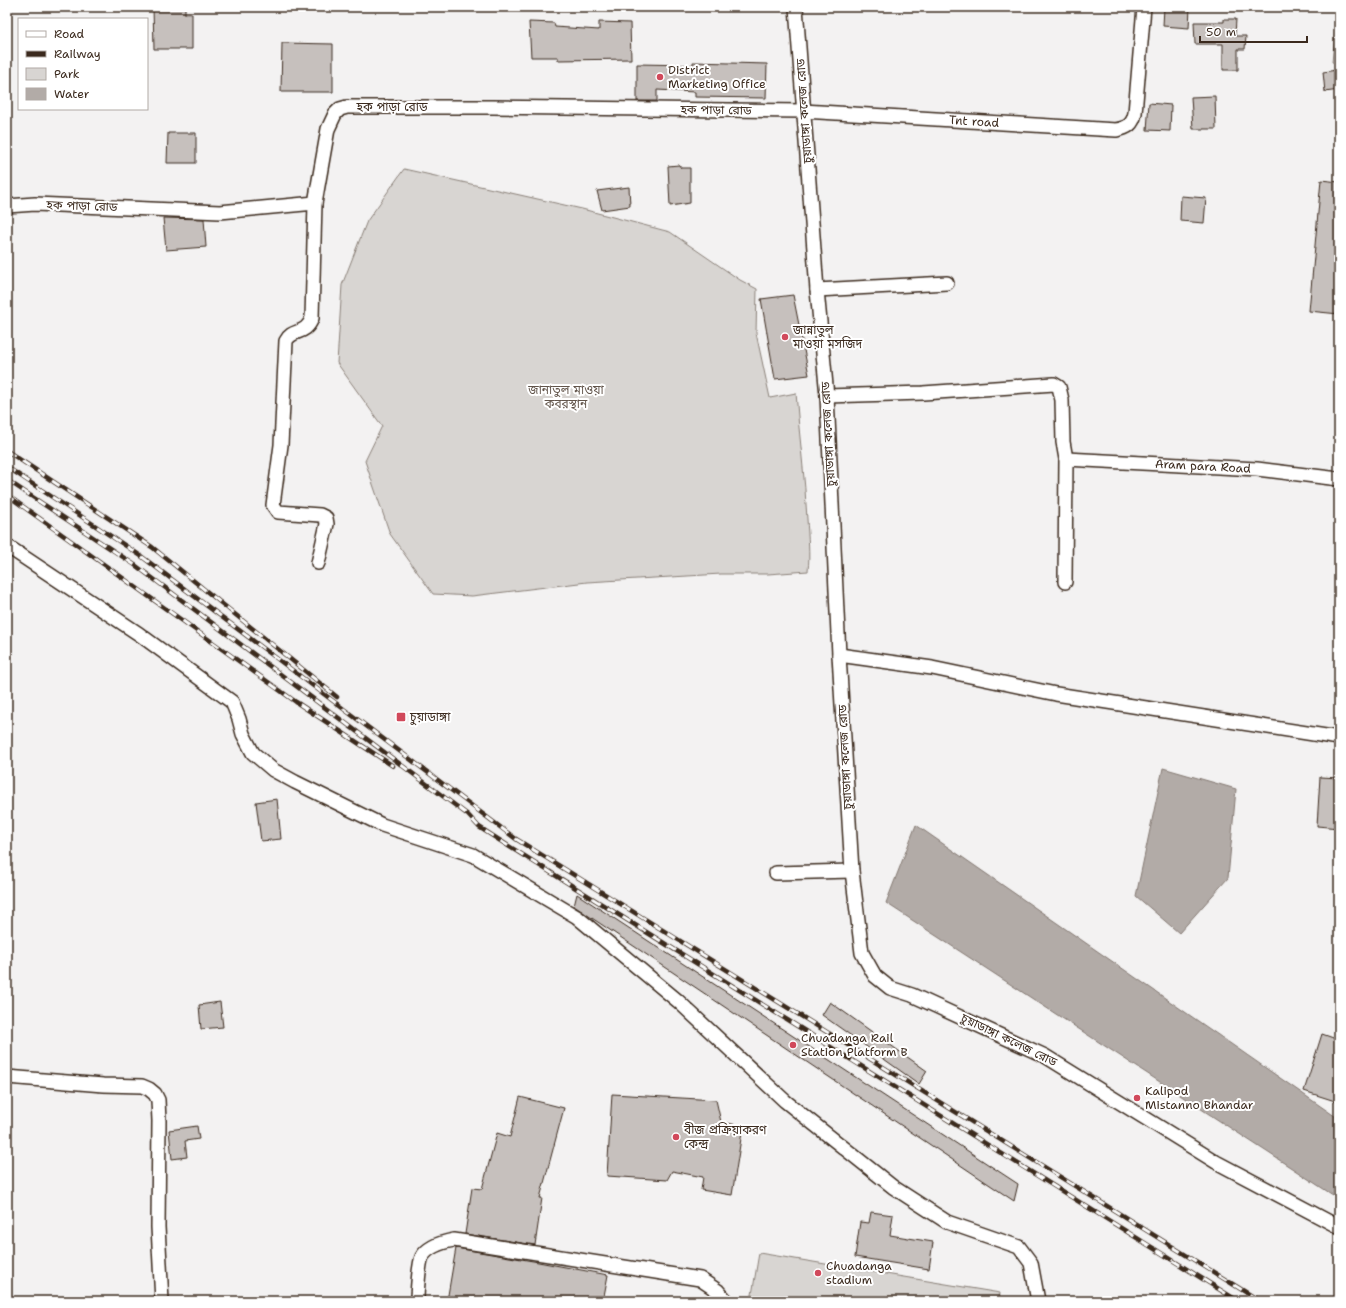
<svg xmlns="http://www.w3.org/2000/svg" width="1346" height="1308" viewBox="0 0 1346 1308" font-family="'Shantell Sans','Noto Sans Bengali',sans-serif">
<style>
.green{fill:#d8d5d2;stroke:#8a8078}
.water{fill:#b2aba7;stroke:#827770}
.building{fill:#c6c0bd;stroke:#3b2a1e}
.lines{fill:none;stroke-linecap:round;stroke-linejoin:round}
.minor-casing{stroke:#3b2a1e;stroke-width:16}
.minor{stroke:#fff;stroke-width:13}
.rail-casing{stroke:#3b2a1e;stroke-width:4.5}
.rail{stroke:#fff;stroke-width:3;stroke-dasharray:9;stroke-linecap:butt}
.poi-dot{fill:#d1495b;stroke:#fff;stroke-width:1.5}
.labels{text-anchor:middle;stroke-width:4;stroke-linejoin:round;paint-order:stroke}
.poi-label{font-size:12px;fill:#3b2a1e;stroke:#fff;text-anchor:start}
.street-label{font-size:12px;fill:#3b2a1e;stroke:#fff}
.park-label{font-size:12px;fill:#62554b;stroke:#fff}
</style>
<rect width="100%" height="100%" fill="#f3f2f2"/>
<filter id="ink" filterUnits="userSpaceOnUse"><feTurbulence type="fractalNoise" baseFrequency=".025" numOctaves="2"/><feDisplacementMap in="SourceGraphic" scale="8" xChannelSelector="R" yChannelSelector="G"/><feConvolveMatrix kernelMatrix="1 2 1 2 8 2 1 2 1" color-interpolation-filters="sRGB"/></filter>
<g filter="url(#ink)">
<g class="green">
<polygon points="1338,7 1339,7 1339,63 1332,62"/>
<path d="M404,169l178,40 88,23 70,48 17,9 -1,44 14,65 26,-5c3,42 9,84 11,126 1,17 3,35 1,52l-40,3h-47l-134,8 -115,14 -39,-2 -43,-60 -25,-73 17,-35 -45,-63 5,-78 25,-64z"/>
<polygon points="759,1253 1000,1293 999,1301 751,1301"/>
</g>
<g class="water">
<polygon points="1163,768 1236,789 1228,878 1179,933 1136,896"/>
<polygon points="916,825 1339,1119 1339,1199 886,903"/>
</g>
<g class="building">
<polygon points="153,7 185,7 185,14 192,14 192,49 154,49"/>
<polygon points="1164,7 1190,7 1189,28 1163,26"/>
<polygon points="1224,19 1236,19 1235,36 1246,36 1245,49 1238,49 1238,70 1223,70 1223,44 1195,44 1194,22 1224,22"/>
<polygon points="529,22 554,23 555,27 599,30 599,22 630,23 631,59 558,60 558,57 531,57"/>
<polygon points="282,43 333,44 333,92 281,92"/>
<polygon points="693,62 767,64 766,98 695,97 695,92 657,90 657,101 637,101 637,64 693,65"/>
<polygon points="1337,70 1339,90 1325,92 1323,72"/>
<polygon points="1215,96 1216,129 1193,129 1191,97"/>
<polygon points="1149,103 1171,105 1170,131 1147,130"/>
<polygon points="168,133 196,133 196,163 167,163"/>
<polygon points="679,165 681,168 690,168 690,203 670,206 668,166"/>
<polygon points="1321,180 1339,182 1339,314 1309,311"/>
<polygon points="629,187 630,206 602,210 597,191"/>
<polygon points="1181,196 1206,198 1204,223 1180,221"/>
<polygon points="163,218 204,219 206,247 166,250"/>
<polygon points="793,295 809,375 775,379 761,299"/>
<polygon points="1320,777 1339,778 1339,828 1317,826"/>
<polygon points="277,799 281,839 261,841 256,802"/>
<polygon points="577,894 1018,1184 1014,1201 574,906"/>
<polygon points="220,1002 223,1027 201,1029 199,1005"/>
<polygon points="830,1002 927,1071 919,1084 822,1015"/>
<polygon points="1322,1034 1339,1040 1339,1087 1335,1101 1304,1091"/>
<polygon points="612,1094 716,1100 721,1122 743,1126 732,1195 701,1190 703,1177 672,1171 667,1180 607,1176"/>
<polygon points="520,1097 564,1108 540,1198 542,1198 535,1245 465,1234 472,1188 482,1189 497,1133 510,1137"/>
<polygon points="197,1126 199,1139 185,1141 187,1157 172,1159 169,1130"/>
<polygon points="871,1212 893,1215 890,1235 933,1242 929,1269 855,1257 860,1222 869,1223"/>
<polygon points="456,1248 533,1261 608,1275 603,1301 447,1301"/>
</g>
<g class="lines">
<defs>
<g id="minor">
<polyline points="796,7 817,290 827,396 839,655 852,871 862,953 875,976 890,988 912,995 1045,1056 1216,1162 1339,1227"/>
<path d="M315,203l-3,115c-6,18 -20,10 -26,23l-5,104 -8,60 5,7 42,3 6,3 1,6 -9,39"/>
<path id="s1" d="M7,206l28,-2 185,8 95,-9 13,-74 7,-15 5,-5 7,-2h145l311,4 313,19c12,-2 17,-6 19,-17l9,-106"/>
<polyline points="817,290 947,283"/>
<polyline points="827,396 923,393 1054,384 1059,387 1062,400 1063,442 1066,459 1065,582"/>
<path id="s2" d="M1066,459l191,10 82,10"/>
<polyline points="7,546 139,634 232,702 239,719 243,734 253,753 273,770 295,782 382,825 473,855 577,917 678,1001 785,1101 893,1187 947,1222 1019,1247 1031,1263 1038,1301"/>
<polyline points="839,655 932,668 1056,694 1339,738"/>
<polyline points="776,873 852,871"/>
<polyline points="7,1077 103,1085 142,1086 149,1089 155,1094 158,1100 159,1121 158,1227 162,1301"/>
<path d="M417,1301c0,-8 2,-38 5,-44 6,-11 21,-15 32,-17l246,39 18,12 9,10"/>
</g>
</defs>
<use href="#minor" class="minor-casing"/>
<use href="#minor" class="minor"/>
<defs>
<g id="rail">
<polyline points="7,451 152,547 337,697"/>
<polyline points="7,467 141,556 516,839 1260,1301"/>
<polyline points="7,480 135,565 468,815 479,827 510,847 1238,1301"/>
<polyline points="7,495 296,702 393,766"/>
</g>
</defs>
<use href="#rail" class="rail-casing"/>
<use href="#rail" class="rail"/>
</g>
</g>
<g class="poi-dot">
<circle cx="660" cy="77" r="4"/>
<circle cx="785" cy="337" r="4"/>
<rect x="396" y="712" width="10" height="10" rx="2"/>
<circle cx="793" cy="1045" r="4"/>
<circle cx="1137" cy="1098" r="4"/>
<circle cx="676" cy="1137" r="4"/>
<circle cx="818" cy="1273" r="4"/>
</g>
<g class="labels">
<g class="poi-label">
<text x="668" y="74">District<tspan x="668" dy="14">Marketing Office</tspan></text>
<text x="793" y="334">জান্নাতুল<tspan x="793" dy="14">মাওয়া মসজিদ</tspan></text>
<text x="410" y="721">চুয়াডাঙ্গা</text>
<text x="801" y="1042">Chuadanga Rail<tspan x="801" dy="14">Station Platform B</tspan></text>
<text x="1145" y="1095">Kalipod<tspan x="1145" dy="14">Mistanno Bhandar</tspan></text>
<text x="684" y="1134">বীজ প্রক্রিয়াকরণ<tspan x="684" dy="14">কেন্দ্র</tspan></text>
<text x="826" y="1270">Chuadanga<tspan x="826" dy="14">stadium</tspan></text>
</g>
<g class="street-label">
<text x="392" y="111">হক পাড়া রোড</text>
<text transform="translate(716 110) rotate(1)" y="4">হক পাড়া রোড</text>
<text transform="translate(804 111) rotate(-94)" y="4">চুয়াডাঙ্গা কলেজ রোড</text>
<text dy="4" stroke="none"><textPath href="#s1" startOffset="1042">Tnt road</textPath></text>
<text transform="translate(82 206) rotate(2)" y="4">হক পাড়া রোড</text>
<text transform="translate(828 434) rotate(-93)" y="4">চুয়াডাঙ্গা কলেজ রোড</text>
<text dy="4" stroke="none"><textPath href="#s2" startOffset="137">Aram para Road</textPath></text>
<text transform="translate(845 757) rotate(-93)" y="4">চুয়াডাঙ্গা কলেজ রোড</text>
<text transform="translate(1009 1040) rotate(26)" y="4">চুয়াডাঙ্গা কলেজ রোড</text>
</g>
<g class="park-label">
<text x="566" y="394">জানাতুল মাওয়া<tspan x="566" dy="14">কবরস্থান</tspan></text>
</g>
</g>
<rect width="1346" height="1308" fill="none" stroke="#fff" stroke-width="24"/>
<rect x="12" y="12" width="1322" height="1284" fill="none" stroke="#3b2a1e" stroke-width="1.5" filter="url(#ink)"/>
<rect x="18" y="18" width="130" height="92" fill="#ffffff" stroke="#b1aaa5"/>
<rect x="26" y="31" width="20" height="6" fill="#ffffff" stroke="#b1aaa5"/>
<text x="54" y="38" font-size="12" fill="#3b2a1e">Road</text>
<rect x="26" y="51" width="20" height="6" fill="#3b2a1e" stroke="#b1aaa5"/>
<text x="54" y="58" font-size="12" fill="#3b2a1e">Railway</text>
<rect x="26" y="68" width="20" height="12" fill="#d8d5d2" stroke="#b1aaa5"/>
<text x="54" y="78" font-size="12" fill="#3b2a1e">Park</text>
<rect x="26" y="88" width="20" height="12" fill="#b2aba7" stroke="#b1aaa5"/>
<text x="54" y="98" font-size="12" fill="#3b2a1e">Water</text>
<path d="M1200 36v6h107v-6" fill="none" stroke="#3b2a1e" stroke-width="2"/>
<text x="1206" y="36" font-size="12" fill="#3b2a1e" stroke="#ffffff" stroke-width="3" paint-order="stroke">50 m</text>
</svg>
